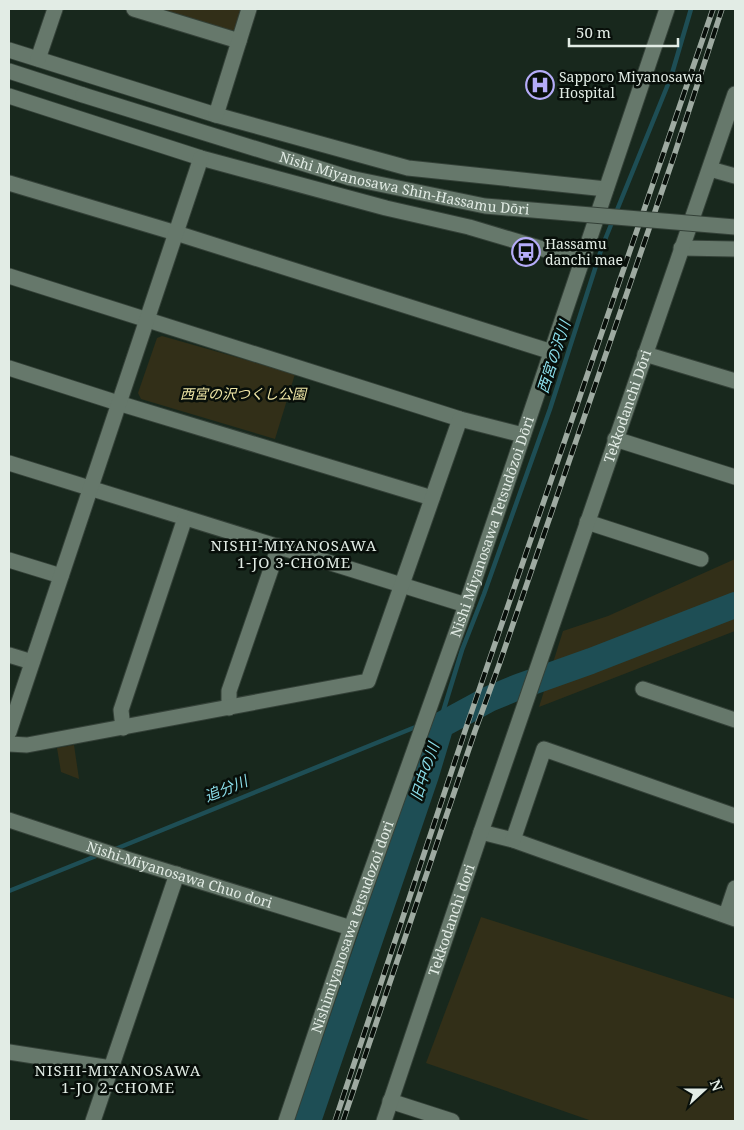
<svg xmlns="http://www.w3.org/2000/svg" width="744" height="1130" viewBox="0 0 744 1130" font-family="'Noto Serif','Noto Sans JP',serif">
<style>
.green{fill:#322f18}
.lines{fill:none;stroke-linecap:round;stroke-linejoin:round}
.stream{stroke:#1e4e55;stroke-width:4.5}
.river{stroke:#1e4e55;stroke-width:26}
.street-casing{stroke:#344138;stroke-width:17}
.secondary-casing{stroke:#344138;stroke-width:17}
.street{stroke:#66786b;stroke-width:15}
.secondary{stroke:#66786b;stroke-width:15}
.rail-casing{stroke:#9eaaa1;stroke-width:5.5}
.rail{stroke:#080f0a;stroke-width:4;stroke-dasharray:11;stroke-linecap:butt}
.secondary-bridge-casing{stroke:#344138;stroke-width:17;stroke-linecap:butt}
.secondary-bridge{stroke:#66786b;stroke-width:15}
.labels{text-anchor:middle;stroke-width:5;stroke-linejoin:round;paint-order:stroke}
.poi-label{font-size:14px;fill:#e2ece5;stroke:#080f0a;text-anchor:start}
.street-label{font-size:14px;fill:#e2ece5;stroke:#080f0a}
.park-label{font-size:14px;font-style:italic;fill:#eee5a5;stroke:#080f0a}
.water-label{font-size:15px;font-style:italic;fill:#8cdfec;stroke:#080f0a}
.neighbourhood-label{font-size:15px;letter-spacing:1px;fill:#e2ece5;stroke:#080f0a}
</style>
<rect width="100%" height="100%" fill="#18281d"/>
<g class="green">
<polygon points="159,9 244,9 238,28 232,31"/>
<polygon points="162,336 295,374 275,439 141,399 138,393 157,338"/>
<polygon points="735,559 735,631 539,707 563,631 608,616"/>
<polygon points="74,745 79,779 61,772 57,748"/>
<polygon points="481,917 735,999 735,1121 592,1121 426,1063"/>
</g>
<g class="lines">
<g class="stream">
<polyline points="441,725 442,715 462,650 484,594 550,409 602,247 671,77 691,9"/>
<polyline points="113,850 418,726"/>
<polyline points="9,891 101,854"/>
</g>
<polyline class="river" points="308,1121 426,775 441,725 489,699 518,687 591,661 735,605"/>
<defs>
<g id="street">
<polyline points="134,9 239,41"/>
<polyline points="9,50 216,115 408,168 606,189"/>
<polyline points="38,59 55,9"/>
<polyline points="9,96 201,158 386,208 469,227 583,261"/>
<polyline points="216,115 249,9"/>
<polyline points="710,169 735,176"/>
<polyline points="9,183 176,233 552,352"/>
<polyline points="681,248 735,249"/>
<polyline points="9,276 460,419 523,435"/>
<polyline points="645,354 735,381"/>
<polyline points="9,368 118,403 432,498"/>
<polyline points="615,439 735,477"/>
<polyline points="9,463 466,605"/>
<polyline points="587,522 701,559"/>
<polyline points="9,560 61,576"/>
<polyline points="9,655 32,662"/>
<polyline points="643,689 735,720"/>
<polyline points="229,708 229,691 279,546"/>
<polyline points="123,728 121,710 185,518"/>
<polyline points="9,732 201,158"/>
<polyline points="9,744 27,745 368,681 460,419"/>
<polyline points="481,832 513,840 735,919"/>
<polyline points="513,840 544,749 735,816"/>
<polyline points="726,915 735,888"/>
<polyline points="9,1052 111,1068"/>
<polyline points="390,1101 452,1121"/>
<polyline points="93,1121 177,874"/>
</g>
<g id="secondary">
<polyline points="9,71 83,95"/>
<path id="s1" d="M9,820l118,39 224,69"/>
<path id="s2" d="M286,1121l65,-193 115,-323 201,-596"/>
<path id="s3" d="M384,1121l97,-289 254,-738"/>
</g>
</defs>
<use href="#street" class="street-casing"/>
<use href="#secondary" class="secondary-casing"/>
<use href="#street" class="street"/>
<use href="#secondary" class="secondary"/>
<defs>
<g id="rail">
<polyline points="335,1121 466,728 713,9"/>
<polyline points="343,1121 475,731 499,665 673,159 722,9"/>
</g>
</defs>
<use href="#rail" class="rail-casing"/>
<use href="#rail" class="rail"/>
<defs>
<g id="secondary-bridge">
<path id="s4" d="M83,95l267,83 135,28 250,21"/>
</g>
</defs>
<use href="#secondary-bridge" class="secondary-bridge-casing"/>
<use href="#secondary-bridge" class="secondary-bridge"/>
</g>
<defs>
<symbol id="hospital-ring" viewBox="-11 -11 22 22"><circle r="9.5" fill="#080f0a" stroke="#b5acf9" stroke-width="1.5"/><path d="M-5-5h3v3.5h4V-5h3V5h-3V1.5h-4V5h-3Z" fill="#b5acf9"/></symbol>
<symbol id="bus-ring" viewBox="-11 -11 22 22"><circle r="9.5" fill="#080f0a" stroke="#b5acf9" stroke-width="1.5"/><path d="M-5-6H5V4H4V6H2V4H-2V6H-4V4H-5ZM-3.5-4V0h7V-4ZM-3.5 1.2v1.5H-2V1.2ZM2 1.2v1.5H3.5V1.2Z" fill="#b5acf9"/></symbol>
</defs>
<g fill-rule="evenodd">
<use href="#hospital-ring" x="524" y="69" width="32" height="32"/>
<use href="#bus-ring" x="510" y="236" width="32" height="32"/>
</g>
<g class="labels">
<g class="poi-label">
<text x="559" y="82">Sapporo Miyanosawa<tspan x="559" dy="16">Hospital</tspan></text>
<text x="545" y="249">Hassamu<tspan x="545" dy="16">danchi mae</tspan></text>
</g>
<g class="street-label">
<text dy="5" stroke="none"><textPath href="#s4" startOffset="334">Nishi Miyanosawa Shin-Hassamu Dōri</textPath></text>
<text dy="5" stroke="none"><textPath href="#s3" startOffset="755">Tekkodanchi Dōri</textPath></text>
<text dy="5" stroke="none"><textPath href="#s2" startOffset="629">Nishi Miyanosawa Tetsudōzoi Dōri</textPath></text>
<text dy="5" stroke="none"><textPath href="#s1" startOffset="179">Nishi-Miyanosawa Chuo dori</textPath></text>
<text dy="5" stroke="none"><textPath href="#s3" startOffset="212">Tekkodanchi dori</textPath></text>
<text dy="5" stroke="none"><textPath href="#s2" startOffset="205">Nishimiyanosawa tetsudozoi dori</textPath></text>
</g>
<g class="park-label">
<text x="243" y="399">西宮の沢つくし公園</text>
</g>
<g class="water-label">
<text transform="translate(554 357) rotate(-72)" y="5">西宮の沢川</text>
<text transform="translate(425 772) rotate(-72)" y="5">旧中の川</text>
<text transform="translate(226 789) rotate(-22)" y="5">追分川</text>
</g>
<g class="neighbourhood-label">
<text x="294" y="551">NISHI-MIYANOSAWA<tspan x="294" dy="17">1-JO 3-CHOME</tspan></text>
<text x="118" y="1076">NISHI-MIYANOSAWA<tspan x="118" dy="17">1-JO 2-CHOME</tspan></text>
</g>
</g>
<rect width="744" height="1130" fill="none" stroke="#e2ece5" stroke-width="20"/>
<g transform="translate(704 1090) rotate(69)" stroke="#080f0a" stroke-width="4" paint-order="stroke">
<path d="M0-4L9 19L0 12L-9 19Z" fill="#e2ece5"/>
<text y="-8" font-size="14" font-weight="bold" text-anchor="middle" fill="#e2ece5">N</text>
</g>
<path d="M569 38v8h109v-8" fill="none" stroke="#e2ece5" stroke-width="2.5"/>
<text x="576" y="38" font-size="15" fill="#e2ece5" stroke="#080f0a" stroke-width="4" paint-order="stroke">50 m</text>
</svg>
